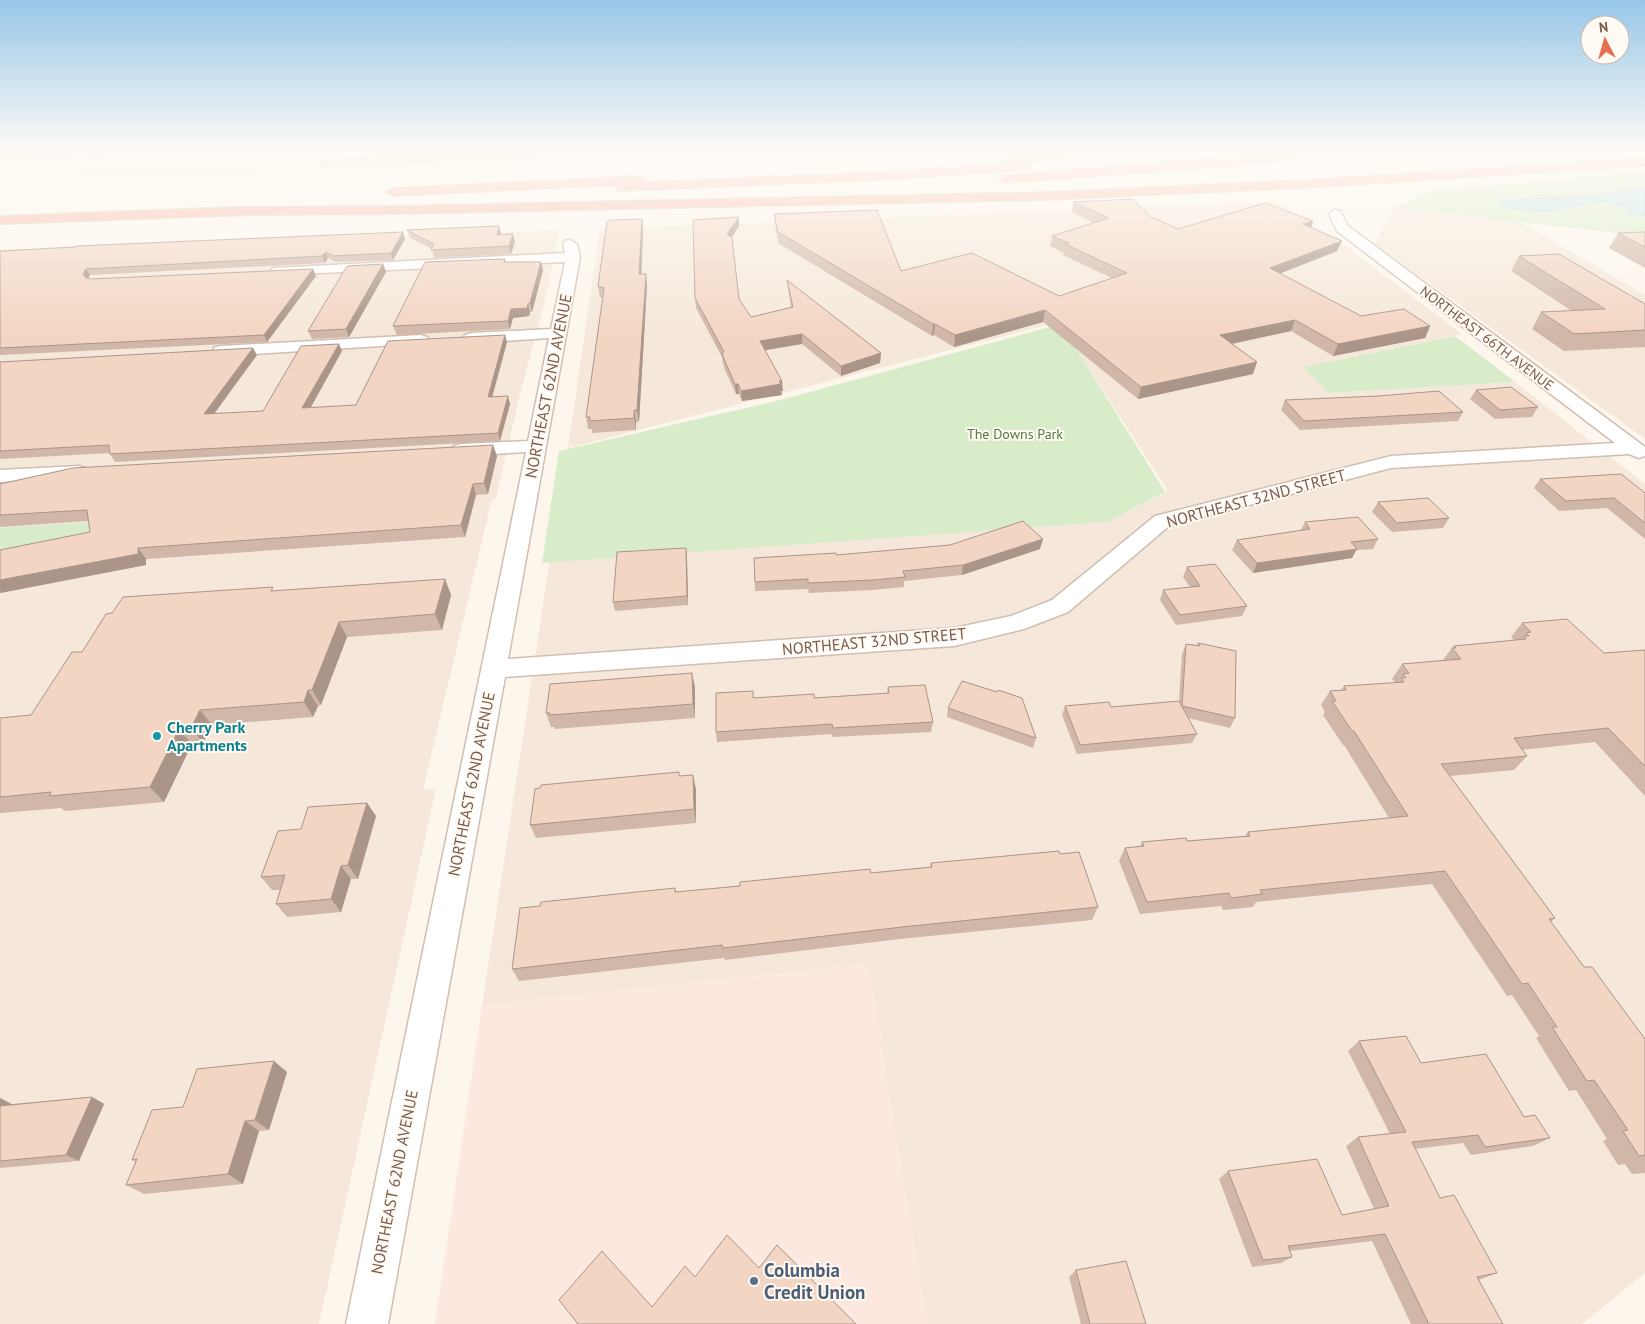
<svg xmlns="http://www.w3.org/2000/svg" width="1645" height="1324" viewBox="0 0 1645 1324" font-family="'PT Sans',sans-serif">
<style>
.residential{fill:#f5e8da}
.commercial{fill:#fde8e0}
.green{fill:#d8ecc9}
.water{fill:#bfe3e8;stroke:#a5d3da}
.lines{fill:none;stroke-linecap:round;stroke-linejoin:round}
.minor-casing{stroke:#d1beb0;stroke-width:3}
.motorway-casing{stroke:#dad1cd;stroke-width:2}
.minor{fill:#fff;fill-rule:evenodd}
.motorway{fill:#f7b7a3;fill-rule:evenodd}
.wall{fill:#d1b7a8}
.shaded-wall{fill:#aa9588}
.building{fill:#f3d5c3;stroke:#aa9588}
.culture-dot{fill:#0f9aa8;stroke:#fffaf3;stroke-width:2}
.service-dot{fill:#5c6f8a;stroke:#fffaf3;stroke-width:2}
.labels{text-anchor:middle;stroke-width:4;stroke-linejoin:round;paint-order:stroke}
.far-street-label{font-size:14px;fill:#7a5c4d;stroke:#fffaf3}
.far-park-label{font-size:14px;fill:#537a41;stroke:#fffaf3}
.street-label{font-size:16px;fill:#7a5c4d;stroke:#fffaf3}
.culture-label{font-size:16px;font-weight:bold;fill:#0d838f;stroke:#fffaf3;text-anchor:start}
.near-service-label{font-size:19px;font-weight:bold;fill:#4e5e75;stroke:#fffaf3;text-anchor:start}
</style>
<rect width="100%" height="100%" fill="#fdf6ec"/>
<g class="residential">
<polygon points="0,150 792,150 614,157 545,163 192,177 0,173"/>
<polygon points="1280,202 1335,245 1344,245 1462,334 1304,367 1329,393 1515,382 1645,484 1645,1273 1582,1324 927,1324 868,964 482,1006 550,559 1113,519 1168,491 1059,322 568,448 600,229"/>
<polygon points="1393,208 1521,222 1645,295 1645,439 1375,244"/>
<polygon points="559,230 547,293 519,398 496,498 492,499 423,790 436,789 319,1324 0,1324 0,253"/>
</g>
<polygon class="commercial" points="869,964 927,1324 435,1324 482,1006"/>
<g class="green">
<polygon points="1645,172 1645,236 1393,208 1433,191"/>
<polygon points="1061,324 1165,492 1107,522 542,563 559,451 780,400"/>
<polygon points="1455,336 1515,382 1329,393 1303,367"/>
<polygon points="124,520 115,533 0,554 0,528"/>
</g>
<polygon class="water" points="1634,190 1645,191 1645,216 1627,212 1632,210 1625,206 1598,201 1549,211 1513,209 1502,206 1500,203 1523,199 1579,197"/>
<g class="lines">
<defs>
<g id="minor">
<polygon points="1335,210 1340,211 1348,226 1641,444 1645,447 1645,456 1639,458 1629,454 1391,468 1169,526 1068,612 1024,629 954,646 505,677 388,1324 346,1324 526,452 461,456 454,454 451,450 454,446 461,444 528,441 549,338 471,343 465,341 463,338 465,335 471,333 551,329 565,262 278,275 273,274 271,271 273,268 565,253 563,244 565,241 570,240 577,244 580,257 508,659 954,628 1011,616 1052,600 1155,516 1391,456 1615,443 1337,231 1329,214"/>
<polygon points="421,335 427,337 429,340 427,343 221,356 215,355 213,351 215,347 221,346"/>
<polygon points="79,466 86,468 89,472 86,476 0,482 0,470"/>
</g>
<g id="motorway">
<polygon points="1078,150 1121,150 1115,154 1005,164 999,160 1005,156"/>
<polygon points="1317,150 1358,150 1352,154 1193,169 1005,183 998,179 1005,175"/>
<polygon points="1645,158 1645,166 1303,188 1045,200 397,214 252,215 0,224 0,216 235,207 397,206 1045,192 1303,180"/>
<polygon points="1026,163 1032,167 1031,170 879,180 622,191 617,190 615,187 617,185 393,196 386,192 393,188 640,176 645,177 647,180 645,182 879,172"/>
</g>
</defs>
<use href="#minor" class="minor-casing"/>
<use href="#motorway" class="motorway-casing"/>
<use href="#minor" class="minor"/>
<use href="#motorway" class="motorway"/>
</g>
<g class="wall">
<polygon points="0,150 82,150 69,159 0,161"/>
<polygon points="212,150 254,150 213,151"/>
<polygon points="327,150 550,150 549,153 542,154 541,158 320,166 318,160"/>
<polygon points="660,150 697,150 661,152"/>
<polygon points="786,150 816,150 786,151"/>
<polygon points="1073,202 1151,217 1178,229 1313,221 1311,228 1342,241 1337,251 1280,273 1361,316 1430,326 1425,338 1333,356 1291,331 1232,344 1253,374 1138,399 1043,322 954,347 934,335 932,336 778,243 775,224 774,214 901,271 1059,296 1112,278 1063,255 1064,253 1050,246 1052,236 1094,223 1072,212"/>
<polygon points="739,217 739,226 731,238 739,299 751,317 791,307 788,289 787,280 881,353 880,363 841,376 802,344 765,350 783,391 781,391 782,395 742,401 739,394 736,394 725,370 723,363 722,357 696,308 695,298"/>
<polygon points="642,219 643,229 641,274 647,285 639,422 636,422 636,430 592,433 592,429 588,429 586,417 603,298 600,297 598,286"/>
<polygon points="407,230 501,234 501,235 515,242 511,254 434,258 432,249 410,238"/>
<polygon points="1645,232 1645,268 1609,248 1618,233"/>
<polygon points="405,239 393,260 335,262 328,258 325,263 90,275 88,279 91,279 316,276 267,342 0,355 0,251"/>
<polygon points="1519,256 1645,304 1645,347 1564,351 1532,329 1541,312 1572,311 1511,271"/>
<polygon points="506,262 541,262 543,270 532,312 530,312 529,316 513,318 510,329 397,335 393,326"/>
<polygon points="383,264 386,272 349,337 312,339 308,331"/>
<polygon points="507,342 492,397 510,404 500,441 115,462 110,454 110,453 0,459 0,362 257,355 214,414 263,411 342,351 310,408 356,405"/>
<polygon points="1476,390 1538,407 1532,417 1495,419 1470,399"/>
<polygon points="1285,400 1463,412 1458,421 1300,430 1281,410"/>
<polygon points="497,456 488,494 476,495 465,537 146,559 146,565 0,593 0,550 90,532 88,521 0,527 0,484"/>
<polygon points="1540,479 1645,493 1645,539 1607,508 1559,511 1534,488"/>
<polygon points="1378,502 1449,518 1443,528 1392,532 1372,512"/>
<polygon points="1305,522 1378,539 1373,549 1356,550 1352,558 1253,573 1232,550 1237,540 1301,530"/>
<polygon points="686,548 687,557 688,605 615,611 613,602"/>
<polygon points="1040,549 962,575 904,581 904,587 873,590 809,593 808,589 755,591 754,558"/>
<polygon points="1187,567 1247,606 1242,616 1176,625 1160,600 1163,590 1190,587 1183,577"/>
<polygon points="445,579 451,595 442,630 347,637 321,705 318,706 313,717 212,725 203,743 192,744 164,802 65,811 61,808 0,813 0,718 31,715 82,652 275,591"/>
<polygon points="1522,623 1604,653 1645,650 1645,796 1595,742 1522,750 1527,756 1514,770 1450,776 1555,918 1551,922 1584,967 1645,1039 1645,1173 1632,1174 1625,1164 1618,1165 1603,1141 1607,1139 1576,1090 1569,1091 1536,1038 1539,1036 1512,995 1507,996 1432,884 1256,902 1253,907 1223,910 1221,906 1140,914 1119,861 1125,848 1140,846 1142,842 1187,841 1245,836 1248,832 1389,818 1344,745 1343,745 1323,715 1325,712 1321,705 1330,691 1341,690 1344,686 1396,683 1392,679 1402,664 1443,660 1452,648 1454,646 1514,640 1511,637"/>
<polygon points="1198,643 1235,718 1230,728 1188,718 1197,734 1192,743 1077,754 1062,715 1065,706 1111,707 1179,701 1182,654 1186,644 1197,645"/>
<polygon points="695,687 695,718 555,729 554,727 551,727 546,713"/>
<polygon points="888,687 933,722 931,732 832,737 832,734 717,742 716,732 753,698 814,698 887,693"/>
<polygon points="948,708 1036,738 1033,748 947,717"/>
<polygon points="680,776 696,789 696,823 536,838 530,825"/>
<polygon points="367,803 376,816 358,879 351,879 341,912 287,917 276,904 280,890 272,890 261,877"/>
<polygon points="1060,854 1098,907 1092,920 900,939 725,960 724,958 519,981 512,969 675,888 676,892 930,867 931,863"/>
<polygon points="1359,1041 1421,1063 1524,1117 1550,1138 1533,1146 1471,1155 1463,1143 1415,1149 1440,1198 1497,1273 1479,1280 1503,1324 1411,1324 1372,1241 1290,1251 1292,1257 1281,1263 1252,1267 1219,1179 1228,1171 1342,1215 1374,1209 1346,1146 1358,1137 1390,1134 1348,1051"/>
<polygon points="287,1072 269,1130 259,1131 243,1184 144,1194 126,1185 136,1162 132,1160"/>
<polygon points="92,1097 104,1104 79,1161 0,1168 0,1098 12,1104"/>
<polygon points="1076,1270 1146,1324 1081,1324 1069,1277"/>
</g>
<g class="shaded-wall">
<polygon points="70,150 82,150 69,159 65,153"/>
<polygon points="106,150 147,150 91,158 88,152"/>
<polygon points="540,150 541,150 542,154 541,158 540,152"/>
<polygon points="739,217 739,226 728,243 727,234"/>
<polygon points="642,219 643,229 641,285 639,274"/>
<polygon points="1313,221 1310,231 1303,224"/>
<polygon points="499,226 501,234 499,243 497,235"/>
<polygon points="403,232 405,239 393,260 391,253"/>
<polygon points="513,234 515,242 511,254 509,246"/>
<polygon points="1342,241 1337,251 1266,279 1270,268"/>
<polygon points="326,252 328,258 325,263 322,256"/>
<polygon points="541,262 543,270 532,312 530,303"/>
<polygon points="383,264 386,272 349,337 346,329"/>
<polygon points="86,269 90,275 86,281 83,274"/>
<polygon points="313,269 316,276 267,342 264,335"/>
<polygon points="646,274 647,285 639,422 637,410"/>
<polygon points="528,304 530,312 529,316 513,318 510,329 508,321 511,309"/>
<polygon points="1045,310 1043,322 954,347 955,335"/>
<polygon points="1295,320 1291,331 1216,347 1220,335"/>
<polygon points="933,324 935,324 934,335 932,336"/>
<polygon points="1430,326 1425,338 1333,356 1338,344"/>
<polygon points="802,334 802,344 761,351 760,341"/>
<polygon points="505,335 507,342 490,405 488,397"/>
<polygon points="339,344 342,351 306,416 302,408"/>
<polygon points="253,348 257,355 208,422 204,414"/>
<polygon points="881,353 880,363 841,376 841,366"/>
<polygon points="1257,362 1253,374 1138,399 1141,387"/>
<polygon points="779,381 782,381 783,391 781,391 782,395 742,401 741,391"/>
<polygon points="735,384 738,384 739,394 736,394"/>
<polygon points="508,396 510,404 500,441 498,433"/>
<polygon points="634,410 636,422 636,430 634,418"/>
<polygon points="493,445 497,456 488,494 484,483"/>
<polygon points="473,484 476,495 465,537 461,525"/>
<polygon points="1043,539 1040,549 962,575 963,565"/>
<polygon points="138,548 146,559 146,565 0,593 0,580"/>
<polygon points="686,548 687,557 688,605 687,596"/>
<polygon points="1357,549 1352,558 1253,573 1257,563"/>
<polygon points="445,579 451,595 442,630 435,614"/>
<polygon points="339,622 347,637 321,705 312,690"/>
<polygon points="692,673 695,687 695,718 693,704"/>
<polygon points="308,690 318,706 313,717 304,702"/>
<polygon points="200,710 212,725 203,743 191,728"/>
<polygon points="179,729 192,744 164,802 150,787"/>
<polygon points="693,775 696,789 696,823 694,809"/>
<polygon points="367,803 376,816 358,879 348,865"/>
<polygon points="341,866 351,879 341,912 331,899"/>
<polygon points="274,1061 287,1072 269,1130 255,1120"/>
<polygon points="92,1097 104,1104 79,1161 66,1155"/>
<polygon points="0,1098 13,1105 0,1108"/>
<polygon points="245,1121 259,1131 243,1184 228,1174"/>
</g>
<g class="building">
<polygon points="0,150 70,150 65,153 0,155"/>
<polygon points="87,150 106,150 88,152"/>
<polygon points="327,150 540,150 540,152 318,160"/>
<polygon points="1133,199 1151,217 1178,229 1265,203 1313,221 1303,224 1342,241 1270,268 1361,316 1404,309 1430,326 1338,344 1295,320 1220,335 1257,362 1141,387 1045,310 955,335 935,324 933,324 778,232 774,214 877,210 901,271 972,253 1059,296 1127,273 1065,244 1069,243 1052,236 1109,218 1073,202"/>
<polygon points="739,217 727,234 732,238 739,299 751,317 793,307 787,280 881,353 841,366 802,334 760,341 782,381 779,381 781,384 741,391 738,384 735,384 724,359 722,353 724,352 695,298 693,220"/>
<polygon points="642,219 639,274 646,274 637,410 634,410 634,418 590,421 590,417 586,417 604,288 598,286 607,222 610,220"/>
<polygon points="499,226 497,235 513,234 509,246 431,250 434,244 407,230"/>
<polygon points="403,232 391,253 333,256 326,252 322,256 86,269 83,274 86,278 91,279 313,269 264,335 0,348 0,251 75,247 77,246"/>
<polygon points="1645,232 1645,247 1618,233"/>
<polygon points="1559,254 1645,304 1645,330 1574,334 1541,312 1605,309 1519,256"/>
<polygon points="505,259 504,262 541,262 530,303 528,304 527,308 511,309 508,321 393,326 425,262"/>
<polygon points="383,264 346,329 308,331 347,266"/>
<polygon points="505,335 488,397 508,396 498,433 110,454 109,445 0,451 0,362 253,348 204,414 263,411 301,346 339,344 302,408 356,405 388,341"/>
<polygon points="1511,387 1538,407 1500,410 1476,390"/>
<polygon points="1439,391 1463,412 1304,421 1285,400 1378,396"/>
<polygon points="493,445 484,483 473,484 461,525 138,548 138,554 0,580 0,550 90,532 87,510 0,515 0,484 73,468"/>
<polygon points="1621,474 1645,493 1645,523 1614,498 1566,501 1540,479"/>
<polygon points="1428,498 1449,518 1397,523 1378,502"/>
<polygon points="1358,517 1378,539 1351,542 1357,549 1257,563 1237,540 1310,529 1305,522"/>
<polygon points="1023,521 1043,539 963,565 903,571 905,577 873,580 808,583 808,579 755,582 754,558 836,553 836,555 950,545"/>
<polygon points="686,548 687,596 613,602 617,552"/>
<polygon points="1215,564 1247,606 1180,615 1163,590 1200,586 1187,567"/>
<polygon points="445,579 435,614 339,622 312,690 308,690 304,702 200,710 191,728 179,729 150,787 49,796 51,792 0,797 0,718 31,715 72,652 82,652 106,614 112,613 123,597 273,587 271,591"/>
<polygon points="1567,619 1604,653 1645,650 1645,766 1608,728 1514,738 1527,756 1441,764 1555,918 1549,919 1584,967 1592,967 1645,1039 1645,1155 1639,1156 1623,1131 1628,1130 1594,1080 1587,1081 1552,1027 1557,1027 1528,983 1522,984 1445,871 1260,890 1262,894 1231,898 1229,893 1147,902 1125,848 1144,846 1142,842 1186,838 1187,841 1250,836 1248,832 1408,816 1354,731 1352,731 1332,701 1336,701 1330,691 1346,690 1344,686 1404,682 1401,678 1406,678 1403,674 1409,673 1402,664 1461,659 1452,648 1456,648 1454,646 1526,639 1524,636 1529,636 1526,633 1531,632 1522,623"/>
<polygon points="1198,643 1236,651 1235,718 1182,706 1186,644 1200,646"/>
<polygon points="692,673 693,704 550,715 550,713 546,713 550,684"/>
<polygon points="962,681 997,692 998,690 1022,698 1036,738 948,708"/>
<polygon points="925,685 933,722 833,728 832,724 716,732 716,693 753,691 753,698 814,694 814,698 889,693 888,687"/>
<polygon points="1179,701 1197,734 1080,745 1065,706 1109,702 1111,707"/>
<polygon points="679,772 679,776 693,775 694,809 530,825 535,789 540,788 541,785"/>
<polygon points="367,803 348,865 341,866 331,899 276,904 285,875 261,877 278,831 301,829 308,807"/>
<polygon points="1059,851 1060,854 1079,852 1098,907 902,927 723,948 722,945 512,969 520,908 540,906 541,902 675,888 675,892 740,886 740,882 870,869 871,873 932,867 931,863"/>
<polygon points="1406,1036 1421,1063 1486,1054 1524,1117 1535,1115 1550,1138 1485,1147 1478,1135 1412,1142 1440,1198 1454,1195 1497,1273 1477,1277 1503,1324 1429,1324 1385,1234 1288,1246 1292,1257 1263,1260 1228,1171 1317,1159 1342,1215 1389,1206 1358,1137 1406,1132 1359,1041"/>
<polygon points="274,1061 255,1120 245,1121 228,1174 126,1185 137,1159 132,1160 152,1110 183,1107 197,1069"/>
<polygon points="92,1097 66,1155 0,1161 0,1106"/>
<polygon points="727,1235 759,1268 777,1245 856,1324 578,1324 559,1300 602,1251 652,1307 685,1266 695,1277"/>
<polygon points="1126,1261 1146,1324 1090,1324 1076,1270"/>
</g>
<linearGradient id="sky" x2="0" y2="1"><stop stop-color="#97c7e8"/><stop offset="0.45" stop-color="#fefbf6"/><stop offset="1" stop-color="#fefbf6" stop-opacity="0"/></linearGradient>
<rect width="1645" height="335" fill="url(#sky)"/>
<circle class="culture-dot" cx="157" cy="736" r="5"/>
<circle class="service-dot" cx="754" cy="1281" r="5"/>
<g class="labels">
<g class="far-street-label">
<text transform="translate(1487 338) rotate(37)" y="5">NORTHEAST 66TH AVENUE</text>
</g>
<g class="far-park-label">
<text x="1015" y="439">The Downs Park</text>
</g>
<g class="street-label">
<text transform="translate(548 386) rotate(-79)" y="6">NORTHEAST 62ND AVENUE</text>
<text transform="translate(1256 498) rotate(-15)" y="6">NORTHEAST 32ND STREET</text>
<text transform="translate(874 641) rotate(-5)" y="6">NORTHEAST 32ND STREET</text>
<text transform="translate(471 784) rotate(-79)" y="6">NORTHEAST 62ND AVENUE</text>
<text transform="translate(394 1182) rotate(-79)" y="6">NORTHEAST 62ND AVENUE</text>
</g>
<g class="culture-label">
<text x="167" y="733">Cherry Park<tspan x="167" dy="18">Apartments</tspan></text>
</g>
<g class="near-service-label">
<text x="764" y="1277">Columbia<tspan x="764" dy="22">Credit Union</tspan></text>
</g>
</g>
<g transform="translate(1605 40) rotate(354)"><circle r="24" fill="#fffaf3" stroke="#cabbb1"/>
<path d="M0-4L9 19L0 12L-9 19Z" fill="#e76f51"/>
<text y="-8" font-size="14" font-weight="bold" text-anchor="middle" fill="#7a5c4d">N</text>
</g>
</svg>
